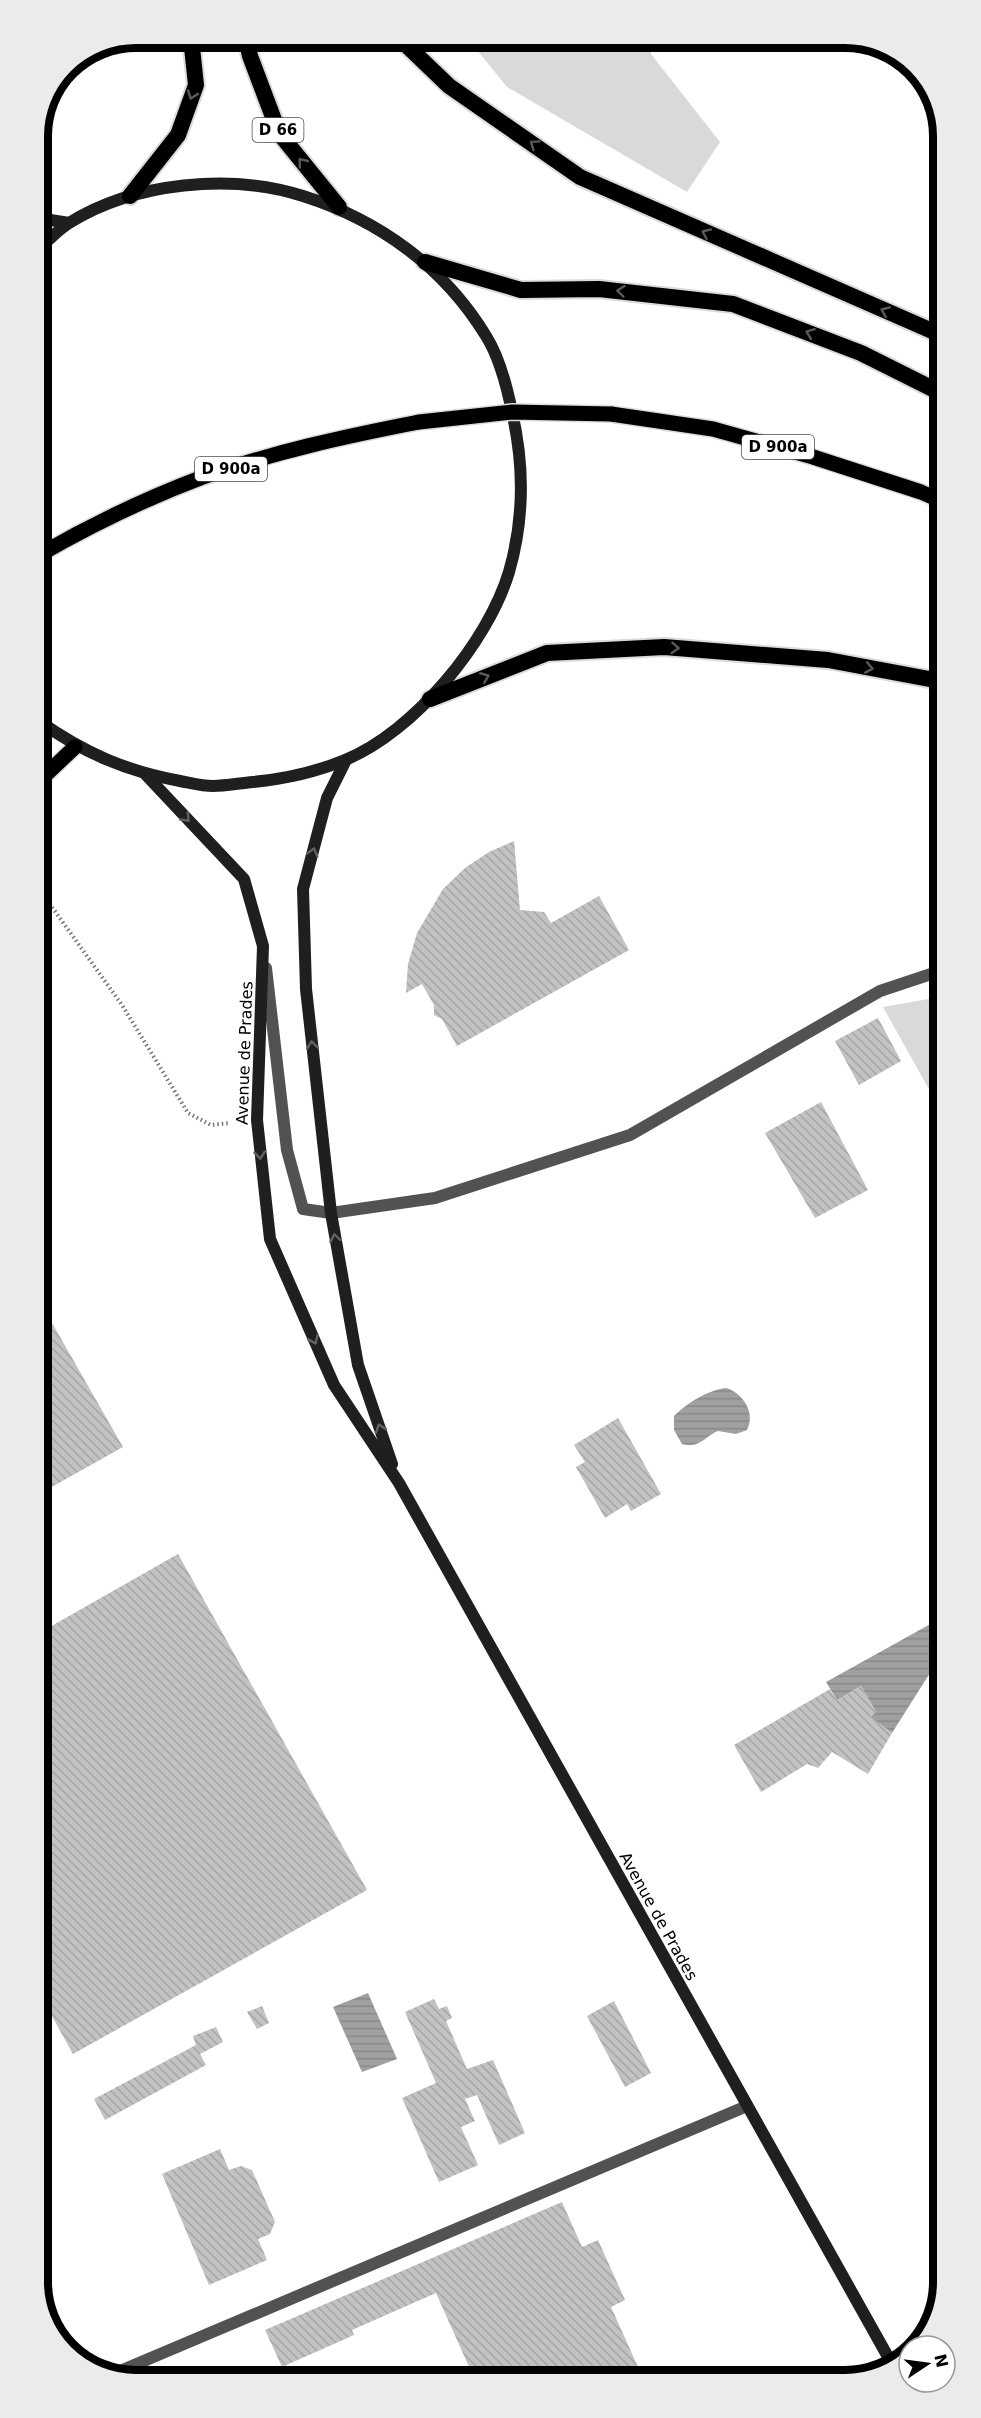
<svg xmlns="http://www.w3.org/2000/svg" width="981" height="2418" viewBox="0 0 981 2418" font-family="'DejaVu Sans',sans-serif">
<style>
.green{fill:#d9d9d9}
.water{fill:url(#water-rules)}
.building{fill:url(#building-back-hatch)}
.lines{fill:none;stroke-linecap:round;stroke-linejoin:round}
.primary-casing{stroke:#dbdbdb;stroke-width:18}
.trunk-casing{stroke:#dbdbdb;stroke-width:20}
.path{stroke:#747474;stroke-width:4;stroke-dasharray:1.5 3;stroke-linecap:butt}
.service{stroke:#525252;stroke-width:12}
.secondary{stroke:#1f1f1f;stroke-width:12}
.primary{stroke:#000;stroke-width:15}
.trunk{stroke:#000;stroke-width:16}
.primary-bridge-casing{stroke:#dbdbdb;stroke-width:18;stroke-linecap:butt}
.primary-bridge{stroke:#000;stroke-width:15}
.oneway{stroke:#595959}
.oneway2{stroke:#626262}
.labels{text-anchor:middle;stroke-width:4.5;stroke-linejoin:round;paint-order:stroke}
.shield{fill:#fff;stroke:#4c4c4c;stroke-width:1.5}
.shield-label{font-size:15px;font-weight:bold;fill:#000}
.street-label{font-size:16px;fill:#000;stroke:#fff}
.rim{fill:none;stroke:#000;stroke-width:8}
</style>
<defs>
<pattern id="water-rules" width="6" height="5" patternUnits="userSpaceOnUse" patternTransform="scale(1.5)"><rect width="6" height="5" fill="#a0a0a0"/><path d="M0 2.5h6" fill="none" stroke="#888"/></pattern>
<pattern id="building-back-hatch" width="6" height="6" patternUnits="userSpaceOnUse" patternTransform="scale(1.5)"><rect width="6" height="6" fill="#c2c2c2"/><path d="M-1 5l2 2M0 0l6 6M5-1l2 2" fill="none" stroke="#a5a5a5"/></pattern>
</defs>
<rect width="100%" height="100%" fill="#fff"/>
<g class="green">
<polygon points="467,38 651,38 651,54 720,142 687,192 507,87"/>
<polygon points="940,997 941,1111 883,1007"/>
</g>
<g class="water">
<path d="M726,1388c17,5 30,25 21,42l-11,4 -18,-3c-13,5 -18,18 -36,13l-8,-14v-14c13,-13 34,-26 52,-28z"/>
<polygon points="934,1622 942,1633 942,1654 892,1733 870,1717 876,1712 861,1686 837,1700 826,1682"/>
<polygon points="368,1993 397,2059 362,2072 333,2007"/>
</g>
<g class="building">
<polygon points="514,841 520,910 544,912 551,923 599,896 629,950 457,1046 442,1019 434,1015 434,1005 422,984 406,993 408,964 417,933 443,889 465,868 489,852"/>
<polygon points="878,1018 901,1061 859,1085 835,1041"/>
<polygon points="821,1102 868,1190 815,1218 765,1133"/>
<polygon points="941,1183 941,1205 932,1188"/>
<polygon points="40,1302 123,1447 41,1493"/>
<polygon points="618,1418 661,1494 631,1511 627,1504 605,1518 576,1467 585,1462 574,1445"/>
<polygon points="178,1554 367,1890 73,2054 42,1998 41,1632"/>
<polygon points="861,1686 876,1712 870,1717 892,1733 868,1774 832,1752 818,1768 807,1764 761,1792 734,1745 830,1689 837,1700"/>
<polygon points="434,1999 439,2009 447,2006 452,2018 446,2021 467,2069 493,2060 525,2133 499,2145 477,2095 465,2099 475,2121 461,2127 478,2165 439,2182 402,2098 436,2083 405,2012"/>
<polygon points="614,2001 651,2073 625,2087 587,2016"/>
<polygon points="262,2006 269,2023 257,2029 247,2012"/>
<polygon points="216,2027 223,2042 200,2054 206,2065 105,2120 94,2099 196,2045 193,2036"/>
<polygon points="943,2050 943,2072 934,2055"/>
<polygon points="220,2149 229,2170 241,2166 252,2170 275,2222 270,2234 258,2239 267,2260 209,2285 162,2174"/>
<polygon points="562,2202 582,2247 598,2240 625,2300 611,2307 638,2367 615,2377 474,2378 436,2293 352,2330 354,2335 282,2367 265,2330"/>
</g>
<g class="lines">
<defs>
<g id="primary">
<polyline points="611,414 713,429 813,457 921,492 939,500"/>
<path d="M39,555c52,-30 108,-57 164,-78 70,-25 144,-41 216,-55"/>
<polyline points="39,781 75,747"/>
</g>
<g id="trunk">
<polyline points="246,38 250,56 279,133 339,207"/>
<polyline points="399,38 449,86 580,177 939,334"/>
<polyline points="130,196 178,135 196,85 191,38"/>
<polyline points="425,262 521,290 599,289 733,304 861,353 939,392"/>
<polyline points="430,699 547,653 664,647 828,660 940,681"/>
</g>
</defs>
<use href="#primary" class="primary-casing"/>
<use href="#trunk" class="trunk-casing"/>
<polyline class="path" points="39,889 122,1005 188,1113 211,1125 229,1123"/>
<g class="service">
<polyline points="266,968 287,1150 303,1209 331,1213 435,1198 630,1135 880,991 940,971"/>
<polyline points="113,2374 747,2106"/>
</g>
<g class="secondary">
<polyline points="38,218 69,223"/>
<path d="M38,249c10,-8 20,-19 31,-26 66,-41 162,-50 234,-27 76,24 141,71 183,140 14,22 21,51 26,76 12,52 12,108 -3,160 -21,70 -95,160 -164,188 -29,12 -61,19 -92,22 -13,1 -27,4 -40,4 -11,0 -22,-3 -33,-5 -54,-10 -96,-28 -141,-60"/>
<polyline points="346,760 327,798 303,889 306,989 331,1213 358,1365 392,1464"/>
<polyline points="146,775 244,879 263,946 257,1120 270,1239 334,1385 399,1483 892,2364"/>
</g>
<use href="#primary" class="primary"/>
<use href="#trunk" class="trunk"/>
<defs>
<polyline id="primary-bridge" points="419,422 512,412 611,414"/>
</defs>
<use href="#primary-bridge" class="primary-bridge-casing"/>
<use href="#primary-bridge" class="primary-bridge"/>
</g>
<defs><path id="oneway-chevron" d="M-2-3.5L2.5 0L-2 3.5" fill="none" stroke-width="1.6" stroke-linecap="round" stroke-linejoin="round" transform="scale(1.5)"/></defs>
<g class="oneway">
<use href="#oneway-chevron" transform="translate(192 95) rotate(109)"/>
<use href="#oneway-chevron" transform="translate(534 144) rotate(-145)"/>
<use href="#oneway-chevron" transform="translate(302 162) rotate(-129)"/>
<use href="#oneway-chevron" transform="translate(706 233) rotate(-156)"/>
<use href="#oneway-chevron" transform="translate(621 291) rotate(-174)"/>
<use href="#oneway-chevron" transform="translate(885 311) rotate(-157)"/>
<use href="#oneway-chevron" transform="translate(810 333) rotate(-159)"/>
<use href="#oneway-chevron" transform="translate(675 648) rotate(4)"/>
<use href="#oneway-chevron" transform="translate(869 668) rotate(11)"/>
<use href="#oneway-chevron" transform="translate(485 677) rotate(-22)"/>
</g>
<g class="oneway2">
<use href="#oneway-chevron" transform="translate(186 818) rotate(47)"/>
<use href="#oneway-chevron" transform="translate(313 852) rotate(-75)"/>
<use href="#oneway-chevron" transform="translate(312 1045) rotate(-96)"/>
<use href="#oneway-chevron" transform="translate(260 1155) rotate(84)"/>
<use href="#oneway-chevron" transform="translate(335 1238) rotate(-100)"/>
<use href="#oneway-chevron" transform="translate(314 1340) rotate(66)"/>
<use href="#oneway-chevron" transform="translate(380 1428) rotate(-109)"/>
</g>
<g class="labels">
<g class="shield">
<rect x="252.5" y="118" width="51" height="24" rx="4.5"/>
<rect x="742" y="435" width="72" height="24" rx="4.5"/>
<rect x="195" y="457" width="72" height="24" rx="4.5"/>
</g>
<g class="shield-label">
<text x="278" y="135">D 66</text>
<text x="778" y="452">D 900a</text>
<text x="231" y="474">D 900a</text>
</g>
<g class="street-label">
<text transform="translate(244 1053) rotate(-88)" y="6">Avenue de Prades</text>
<text transform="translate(659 1916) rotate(61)" y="6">Avenue de Prades</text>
</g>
</g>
<path d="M0 0H981V2418H0ZM136 48H845A88 88 0 0 1 933 136V2282A88 88 0 0 1 845 2370H136A88 88 0 0 1 48 2282V136A88 88 0 0 1 136 48Z" fill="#ebebeb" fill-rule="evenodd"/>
<path class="rim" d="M136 48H845A88 88 0 0 1 933 136V2282A88 88 0 0 1 845 2370H136A88 88 0 0 1 48 2282V136A88 88 0 0 1 136 48Z"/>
<g transform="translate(927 2364) rotate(77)"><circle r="28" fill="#ffffff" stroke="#999999" stroke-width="1.5"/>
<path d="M0-4.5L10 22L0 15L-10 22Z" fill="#000000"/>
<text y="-9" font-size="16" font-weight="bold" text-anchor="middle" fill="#000000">N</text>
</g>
</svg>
